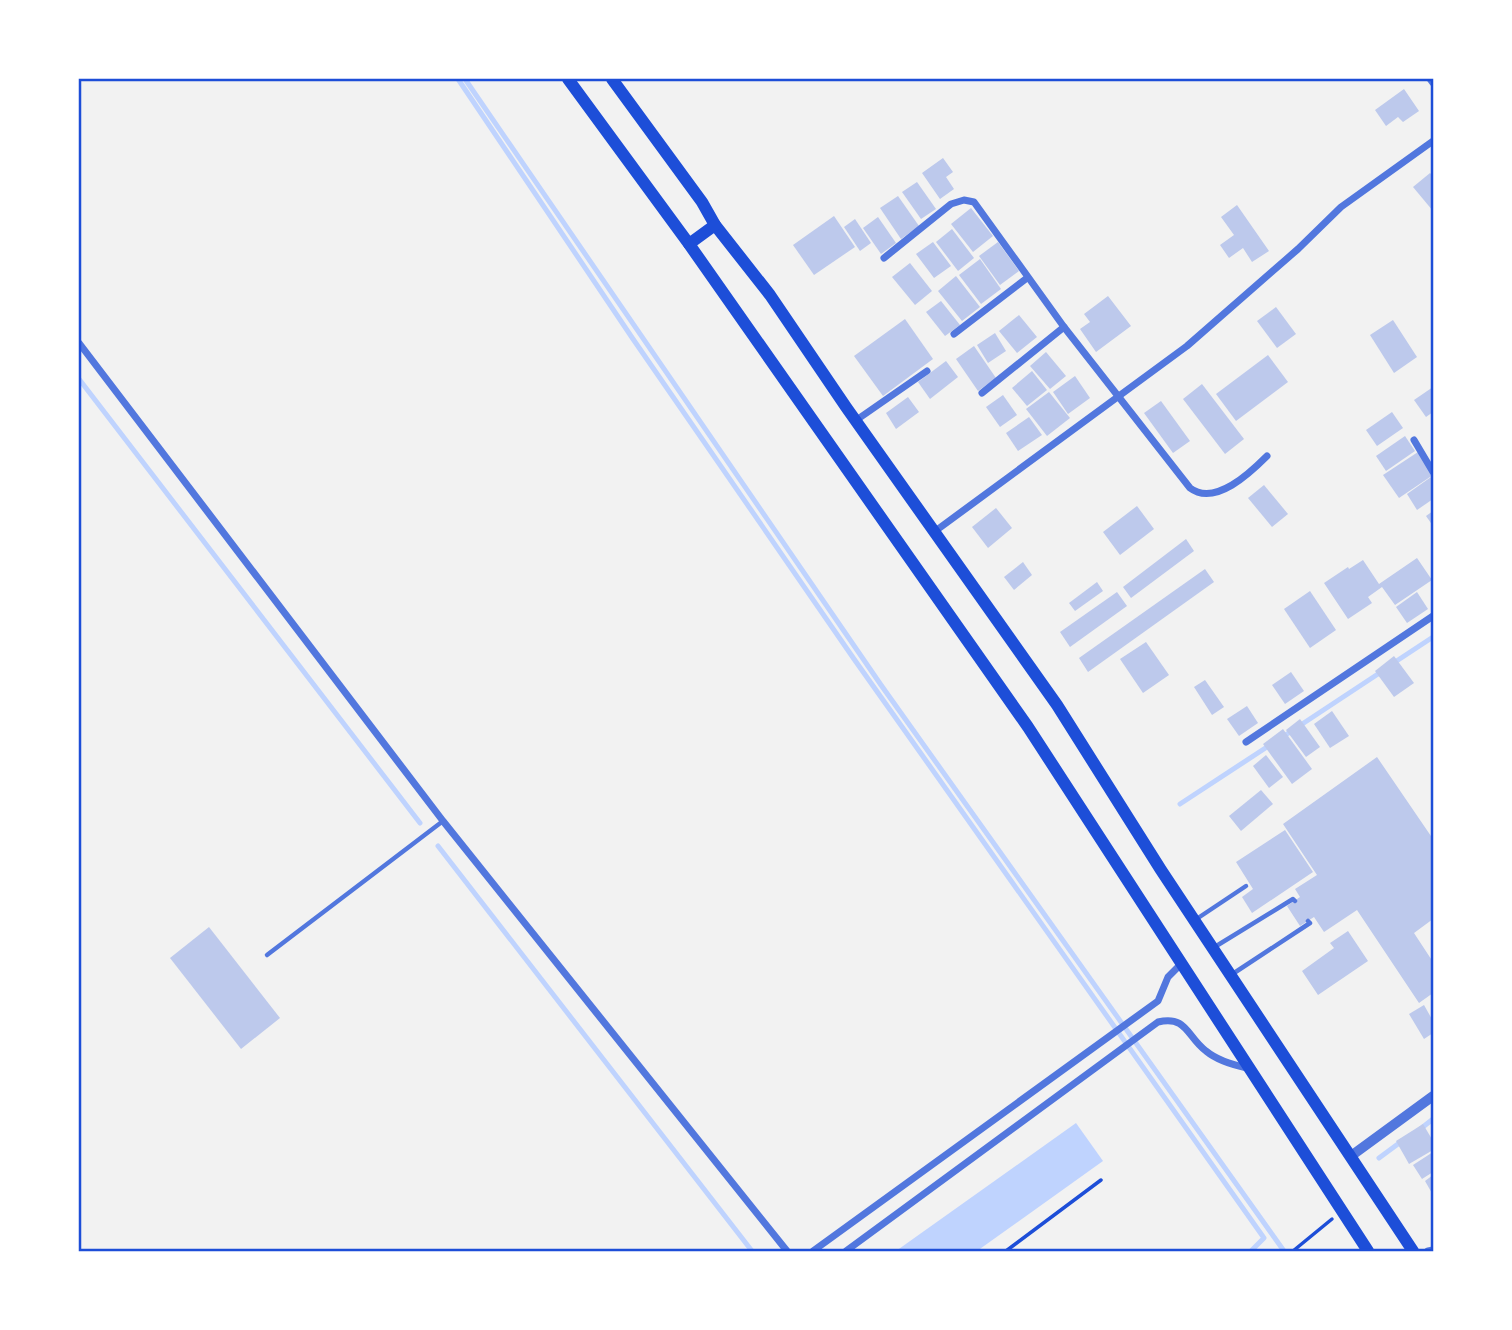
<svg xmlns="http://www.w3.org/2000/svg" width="1512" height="1330" viewBox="0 0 1512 1330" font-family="Helvetica,sans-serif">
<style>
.water{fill:#bfd3fe}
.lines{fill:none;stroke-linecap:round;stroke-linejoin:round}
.stream{stroke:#bfd3fe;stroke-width:5}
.building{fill:#bdc9ec}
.path{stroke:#1d4ed8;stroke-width:3.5}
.service{stroke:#5277de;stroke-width:4.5}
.minor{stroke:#5277de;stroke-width:7}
.tertiary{stroke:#5277de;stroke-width:10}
.primary{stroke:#1d4ed8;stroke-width:12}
.neatline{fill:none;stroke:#1d4ed8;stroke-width:2.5}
</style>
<rect width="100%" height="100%" fill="#f2f2f2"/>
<polygon class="water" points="1076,1123 1103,1161 977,1251 896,1251"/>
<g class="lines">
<g class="stream">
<polyline points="458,79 633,339 854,659 1264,1238 1251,1251"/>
<polyline points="465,79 881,685 1284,1251"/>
<polyline points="79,379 420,823"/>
<polyline points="1392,664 1433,637"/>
<polyline points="1281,738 1381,672"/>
<polyline points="1180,804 1270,745"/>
<polyline points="438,846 752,1251"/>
<polyline points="1419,1130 1433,1119"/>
<polyline points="1379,1158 1402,1141"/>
</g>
</g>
<g class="building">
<polygon points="1404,89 1419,111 1403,122 1398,117 1386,126 1375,110"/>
<polygon points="943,158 953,172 946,177 954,189 940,199 922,173"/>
<polygon points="1430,173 1433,176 1433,211 1413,187"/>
<polygon points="917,182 936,209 921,219 902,192"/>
<polygon points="898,196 919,226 901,239 880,208"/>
<polygon points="1237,205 1269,251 1252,262 1243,248 1229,258 1220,245 1234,235 1221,217"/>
<polygon points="971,208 993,236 973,252 951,224"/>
<polygon points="834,216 855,247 814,275 793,245"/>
<polygon points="878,217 896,243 881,254 863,228"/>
<polygon points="855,219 871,243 860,251 844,227"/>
<polygon points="952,229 974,258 958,271 936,242"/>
<polygon points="933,242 951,266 934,278 916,254"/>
<polygon points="998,242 1019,271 1000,285 979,256"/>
<polygon points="980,259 1001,289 981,304 959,275"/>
<polygon points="910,263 932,291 915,305 892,277"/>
<polygon points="956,276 980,307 962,321 938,291"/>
<polygon points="1108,296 1131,326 1096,352 1080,329 1090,322 1084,314"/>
<polygon points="941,301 960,325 945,336 926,312"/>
<polygon points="1276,307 1296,334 1277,348 1257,321"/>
<polygon points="1019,315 1037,337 1017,353 999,331"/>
<polygon points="905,319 933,359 883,396 854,356"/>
<polygon points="1393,320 1417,357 1394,373 1370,335"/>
<polygon points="995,333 1006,351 988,363 977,345"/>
<polygon points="974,346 996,378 978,391 956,359"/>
<polygon points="1046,352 1066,376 1050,389 1030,366"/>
<polygon points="1268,355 1288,382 1236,421 1216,394"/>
<polygon points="946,361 958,377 930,399 918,382"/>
<polygon points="1032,371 1047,390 1027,406 1012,388"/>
<polygon points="1075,376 1090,398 1068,414 1053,392"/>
<polygon points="1202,384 1244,439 1225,454 1183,399"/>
<polygon points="1433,387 1433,412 1426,417 1414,400"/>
<polygon points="1049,392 1070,418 1047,436 1026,409"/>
<polygon points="1003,395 1017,415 1000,427 986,407"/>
<polygon points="908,397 919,412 896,429 886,413"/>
<polygon points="1161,401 1190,441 1173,453 1144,413"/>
<polygon points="1392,412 1403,428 1377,446 1366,430"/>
<polygon points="1029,417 1042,435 1018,451 1006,433"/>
<polygon points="1405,436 1415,451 1386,471 1376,456"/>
<polygon points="1418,452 1433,475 1399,498 1383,475"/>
<polygon points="1431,477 1433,499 1417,510 1407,494"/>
<polygon points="1264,485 1288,514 1272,527 1248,498"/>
<polygon points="1137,506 1154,529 1120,555 1103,532"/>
<polygon points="996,508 1012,528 988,548 972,527"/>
<polygon points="1433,511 1433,526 1426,516"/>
<polygon points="1186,539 1194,551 1131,598 1123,587"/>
<polygon points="1417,558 1432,580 1395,605 1382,587 1368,597 1372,603 1348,619 1324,583 1348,567 1349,569 1363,560 1379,584"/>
<polygon points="1023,562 1032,575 1014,590 1004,577"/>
<polygon points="1205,569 1214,582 1088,672 1079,658"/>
<polygon points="1097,582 1103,591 1075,611 1069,603"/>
<polygon points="1310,591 1336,630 1310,648 1284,609"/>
<polygon points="1117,592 1127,606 1070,647 1060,632"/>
<polygon points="1417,592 1428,609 1407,623 1396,607"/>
<polygon points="1146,642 1169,675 1143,693 1120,659"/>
<polygon points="1394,656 1414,683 1394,697 1375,671"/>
<polygon points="1291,672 1304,691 1285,704 1272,685"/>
<polygon points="1205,680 1224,707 1212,715 1194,687"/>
<polygon points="1247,706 1258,723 1239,736 1227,719"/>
<polygon points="1332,711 1349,736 1330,748 1314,724"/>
<polygon points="1300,719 1320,747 1306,757 1286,730"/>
<polygon points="1283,729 1312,769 1292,784 1263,744"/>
<polygon points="1266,755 1283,777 1269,788 1253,766"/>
<polygon points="1377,757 1433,839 1433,919 1414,933 1433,962 1433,993 1419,1003 1357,910 1324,932 1314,917 1300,926 1287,906 1300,897 1295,889 1317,875 1283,824"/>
<polygon points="1261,790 1273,804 1241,831 1229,816"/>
<polygon points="1285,830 1313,872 1252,913 1242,897 1253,889 1236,862"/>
<polygon points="209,927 280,1018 241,1049 170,958"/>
<polygon points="1348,931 1368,961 1318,995 1302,971 1334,948 1330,943"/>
<polygon points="1424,1005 1433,1021 1433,1033 1424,1039 1409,1014"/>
<polygon points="1423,1124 1433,1141 1433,1150 1409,1164 1396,1141"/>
<polygon points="1433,1152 1433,1172 1422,1179 1413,1165"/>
<polygon points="1433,1175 1433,1195 1425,1181"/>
</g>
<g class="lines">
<g class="path">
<polyline points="1006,1251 1101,1180"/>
<polyline points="1293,1251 1332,1219"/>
</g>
<g class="service">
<polyline points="1195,920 1246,886"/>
<polyline points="1213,948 1293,899 1295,901"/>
<polyline points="267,955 443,821"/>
<polyline points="1231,975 1310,923 1308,921"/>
</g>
<g class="minor">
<polyline points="1430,79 1433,83"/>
<path d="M884,258l67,-54 13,-4 10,2 90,125 126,161c25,19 61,-16 77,-32"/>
<polyline points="954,334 1027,278"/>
<polyline points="79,343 443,821 787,1251"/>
<polyline points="982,393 1064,327"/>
<polyline points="855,421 927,371"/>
<polyline points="1414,440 1433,472"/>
<polyline points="934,532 1187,346 1298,249 1341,207 1433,141"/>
<polyline points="1246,742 1433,616"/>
<polyline points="813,1251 1158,1001 1168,977 1181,964"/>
<path d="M846,1251l312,-229c29,-7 29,15 48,29 12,10 27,14 41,17"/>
<polyline points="1428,1251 1433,1250"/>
</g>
<polyline class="tertiary" points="1351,1156 1433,1096"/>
<g class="primary">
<polyline points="568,79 689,244 1028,727 1368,1251"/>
<polyline points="612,79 702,202 715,225 770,295 846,407 1057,705 1161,870 1413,1251"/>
<polyline points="689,244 715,225"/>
</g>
</g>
<rect width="1512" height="1330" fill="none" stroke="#ffffff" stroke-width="161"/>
<rect x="80" y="80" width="1352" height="1170" class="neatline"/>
</svg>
